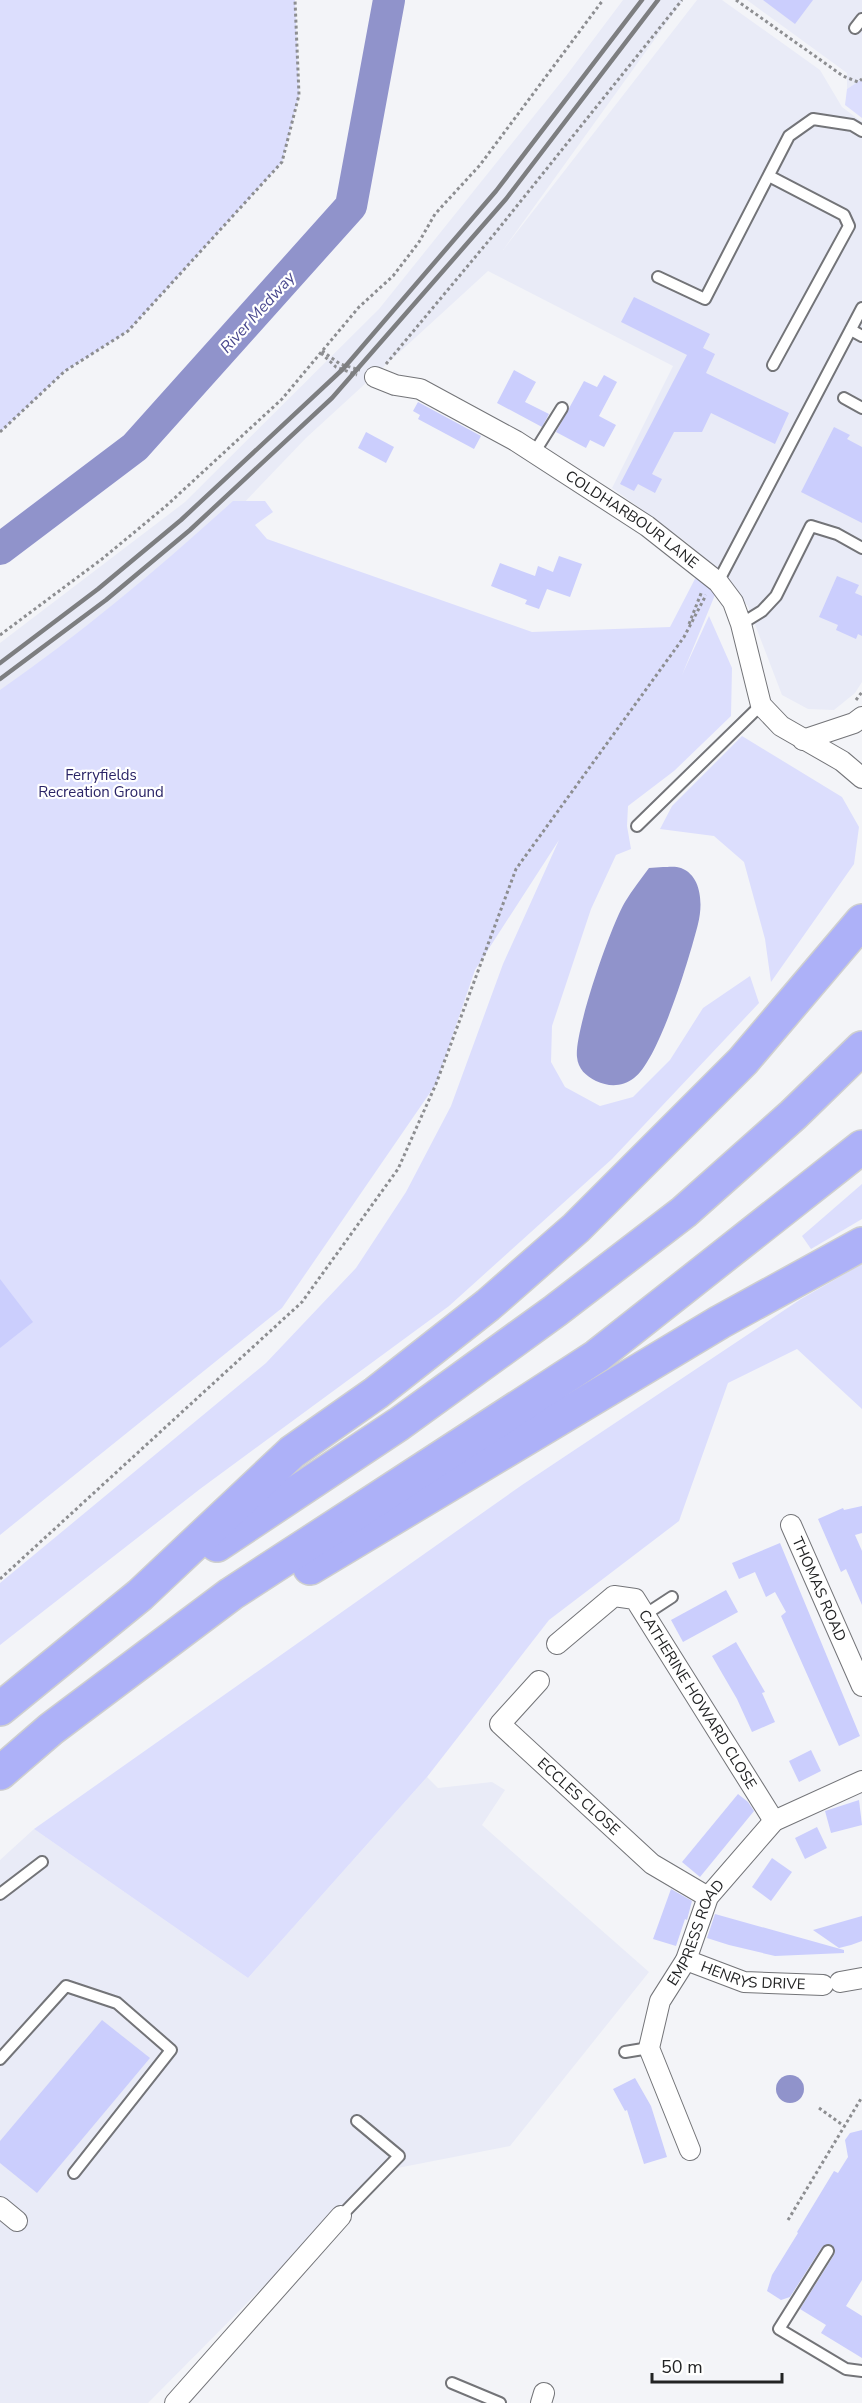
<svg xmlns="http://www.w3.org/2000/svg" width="862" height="2403" viewBox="0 0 862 2403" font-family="'Nunito Sans',sans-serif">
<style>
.built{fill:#e9ebf7}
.green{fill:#dcdefd}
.water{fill:#9093cb}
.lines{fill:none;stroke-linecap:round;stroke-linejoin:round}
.river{stroke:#9093cb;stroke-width:32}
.building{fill:#cbcefd}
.service-casing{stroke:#737478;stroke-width:14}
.minor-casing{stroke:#737478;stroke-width:22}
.motorway-casing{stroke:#cecfcf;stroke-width:36}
.path{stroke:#8d8e91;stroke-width:3;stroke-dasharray:3 3;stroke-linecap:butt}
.service{stroke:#fff;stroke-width:10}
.minor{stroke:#fff;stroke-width:20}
.motorway{stroke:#adb1f8;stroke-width:33}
.rail{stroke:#7d7e80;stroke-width:4.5}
.labels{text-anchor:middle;stroke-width:4.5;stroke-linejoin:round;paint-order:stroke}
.street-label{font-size:15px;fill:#222324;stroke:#fff}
.park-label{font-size:15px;fill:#2a2466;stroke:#fff}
.water-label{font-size:16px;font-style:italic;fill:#49488e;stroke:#fff}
</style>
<rect width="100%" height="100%" fill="#f3f4f8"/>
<g class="built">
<polygon points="623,0 683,0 503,250 697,0 722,0 820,70 842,107 862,122 862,682 855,693 834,710 808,709 782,695 748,606 698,558 689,544 612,488 673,366 488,271 306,438 240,507 0,697 0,643 185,502 379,309 566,76"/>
<polygon points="747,0 862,0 862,79 847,89 847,73"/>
<polygon points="427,1777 438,1788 492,1782 505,1790 482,1825 649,1972 510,2146 377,2172 148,2403 0,2403 0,1860 34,1829 248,1978"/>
</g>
<g class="green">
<polygon points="0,0 295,0 299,95 282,162 128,331 65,371 0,432"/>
<polygon points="862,79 862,118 845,105 847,89"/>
<path d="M233,501h32l8,11 -18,13 12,14 265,93 138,-5 27,-52 20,15 -35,85 27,-59 23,52 -1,48 -57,55 -46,35 -1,20 4,23 -15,6 -25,54 -39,117 -1,36 14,25 35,19 33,-9 37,-37 33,-52 47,-32 9,27 -147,156 -163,147 -249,183 -200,156v-62l266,-220 90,-95 50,-76 45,-86 52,-142 56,-124 -84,130 -39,114 -154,224 -282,227v-845c82,-57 159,-122 233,-189z"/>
<polygon points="742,736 842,797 859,827 854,864 771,982 765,939 744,862 714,836 660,829 672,806"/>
<polygon points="862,1184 862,1219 811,1249 802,1236"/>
<polygon points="862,1264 862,1409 797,1349 728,1383 679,1521 549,1620 427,1777 248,1978 34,1829 522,1485 801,1299"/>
</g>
<g class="water">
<path d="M663,867c5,0 13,-1 18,1 21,8 22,37 17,56 -8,32 -39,136 -64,154 -12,9 -25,9 -38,3 -10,-5 -18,-12 -19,-24 -3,-25 34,-132 48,-155 7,-12 16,-23 24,-34z"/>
<circle cx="790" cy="2089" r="14"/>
</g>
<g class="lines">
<polyline class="river" points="0,549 135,447 351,206 389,0"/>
</g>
<g class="building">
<polygon points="763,0 813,0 795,24"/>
<polygon points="634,297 710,334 703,348 715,354 706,373 789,413 775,444 711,413 702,432 674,432 652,474 662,479 655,493 638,484 634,491 620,484 687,355 621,322"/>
<polygon points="514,370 536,382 525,402 549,414 542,427 497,403"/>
<polygon points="604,375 617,382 599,416 616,425 604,447 590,440 586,448 556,432 584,381 597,387"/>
<polygon points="418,402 481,436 474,449 418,419 420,415 413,411"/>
<polygon points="834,427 850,435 847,439 862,447 862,523 801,492"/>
<polygon points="366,432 394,447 386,463 358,448"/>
<polygon points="559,556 582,564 570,597 547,589 539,609 525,604 527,600 491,586 500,563 535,576 538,566 553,572"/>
<polygon points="837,576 859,585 855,593 862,596 862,636 858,634 856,639 836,630 838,625 819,617"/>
<polygon points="0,1279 33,1322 0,1348"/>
<polygon points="862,1506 862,1533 855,1535 862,1551 862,1605 846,1569 841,1572 818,1519 843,1508 844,1510"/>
<polygon points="780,1543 860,1736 839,1746 781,1616 786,1612 775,1592 766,1597 755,1572 739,1579 732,1563"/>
<polygon points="726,1590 738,1612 683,1642 671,1620"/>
<polygon points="736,1642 765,1692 762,1693 775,1722 752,1732 737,1699 712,1656"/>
<polygon points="811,1750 821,1771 799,1782 789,1761"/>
<polygon points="738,1794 748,1802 754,1811 700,1877 682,1862"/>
<polygon points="859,1800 862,1825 831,1833 825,1811"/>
<polygon points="817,1827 827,1848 805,1859 795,1838"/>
<polygon points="772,1858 792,1872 771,1901 752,1887"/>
<polygon points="671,1889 692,1901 687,1920 685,1919 676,1946 653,1939"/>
<polygon points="715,1914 844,1950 844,1953 775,1956 729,1945 707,1938"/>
<polygon points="862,1916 862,1941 851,1945 839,1948 813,1930"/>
<polygon points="102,2020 150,2058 37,2193 0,2163 0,2141"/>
<polygon points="635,2078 651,2106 667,2157 644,2164 627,2110 625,2111 613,2089"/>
<polygon points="862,2130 862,2280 846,2306 862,2316 862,2358 821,2333 826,2325 800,2309 834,2255 835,2251 832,2245 828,2244 822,2247 790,2297 781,2300 767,2291 772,2275 798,2233 797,2232 834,2171 838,2173 848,2157 845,2140 850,2133"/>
</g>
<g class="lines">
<defs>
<g id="service">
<polyline points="855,28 862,19"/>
<polyline points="769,176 844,215 849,226 773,365"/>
<polyline points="658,277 705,299 789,136 813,119 852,125 862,131"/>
<polyline points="851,330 862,336"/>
<polyline points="844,398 862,408"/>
<polyline points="534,453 562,408"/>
<polyline points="718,582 862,308"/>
<polyline points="741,624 762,611 776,596 811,526 837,534 862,548"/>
<polyline points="637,826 761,705"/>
<polyline points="646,1614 672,1597"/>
<polyline points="0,1894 42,1862"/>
<polyline points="625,2052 649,2048"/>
<polyline points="0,2059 66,1986 117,2003 171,2050 74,2173"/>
<polyline points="341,2216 399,2156 357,2121"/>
<polyline points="828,2251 779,2329 846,2369 862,2371"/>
<polyline points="452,2383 500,2403"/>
</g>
<g id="minor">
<path id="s1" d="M375,377l20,8 25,4 96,52 131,85 71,56 15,20 8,22 20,81 20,21 61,35 20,17"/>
<polyline points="803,740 854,723 862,717"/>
<path id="s2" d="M791,1525l71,161"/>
<path id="s3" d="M557,1644l57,-48 21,3 139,222"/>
<path id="s4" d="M539,1681l-39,43 152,140 56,33"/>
<path id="s5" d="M686,1960l58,22 79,3"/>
<polyline points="840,1982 862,1978"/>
<path id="s6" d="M690,2150l-41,-102 11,-47 26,-41 22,-63 66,-76 88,-40"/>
<polyline points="0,2207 17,2221"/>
<polyline points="175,2403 341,2216"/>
<polyline points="541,2403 544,2393"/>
</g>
<g id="motorway">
<polyline points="217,1545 399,1424 555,1311 684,1212 793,1115 862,1048"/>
<polyline points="310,1568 720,1322 862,1244"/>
<polyline points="0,1709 140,1595 292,1452 376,1393 488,1305 576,1228 743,1061 862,921"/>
<polyline points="0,1773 51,1729 231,1594 597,1356 862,1147"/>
</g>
</defs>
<use href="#service" class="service-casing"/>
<use href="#minor" class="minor-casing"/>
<use href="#motorway" class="motorway-casing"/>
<g class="path">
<polyline points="736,0 843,76 858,82 862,79"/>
<polyline points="322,351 340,364 360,370"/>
<polyline points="321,353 336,367 357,375"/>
<polyline points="386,364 496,232 682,0"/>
<polyline points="0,432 65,371 128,331 282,162 299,95 295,0"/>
<polyline points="689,624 702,591"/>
<polyline points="0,635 102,559 166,506 282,399 359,307 393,276 419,242 435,214 480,165 603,0"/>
<polyline points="856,700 862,692"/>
<polyline points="0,1579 302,1302 398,1169 436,1084 516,869 684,637 706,595"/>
<polyline points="819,2108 844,2126"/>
<polyline points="788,2220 862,2097"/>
</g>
<use href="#service" class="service"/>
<use href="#minor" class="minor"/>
<use href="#motorway" class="motorway"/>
<g class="rail">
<polyline points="0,663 98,589 181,520 343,369 496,191 642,0"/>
<polyline points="0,679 106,600 190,530 332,398 506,199 658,0"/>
</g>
</g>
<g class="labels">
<g class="street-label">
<text dy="5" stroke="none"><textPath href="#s1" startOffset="296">COLDHARBOUR LANE</textPath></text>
<text dy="5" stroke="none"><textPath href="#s2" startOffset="70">THOMAS ROAD</textPath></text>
<text dy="5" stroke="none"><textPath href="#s3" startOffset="214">CATHERINE HOWARD CLOSE</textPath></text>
<text dy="5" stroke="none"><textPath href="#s4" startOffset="165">ECCLES CLOSE</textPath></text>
<text dy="5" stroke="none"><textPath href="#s6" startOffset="236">EMPRESS ROAD</textPath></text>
<text dy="5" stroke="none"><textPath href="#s5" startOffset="70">HENRYS DRIVE</textPath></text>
</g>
<g class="park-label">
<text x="101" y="780">Ferryfields<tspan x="101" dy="17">Recreation Ground</tspan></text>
</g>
<g class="water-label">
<text transform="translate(257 312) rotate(-48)" y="6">River Medway</text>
</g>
</g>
<path d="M652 2373v9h130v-9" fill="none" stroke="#222324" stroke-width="3"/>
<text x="661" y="2373" font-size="18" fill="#222324" stroke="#ffffff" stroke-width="4.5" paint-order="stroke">50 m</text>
</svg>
